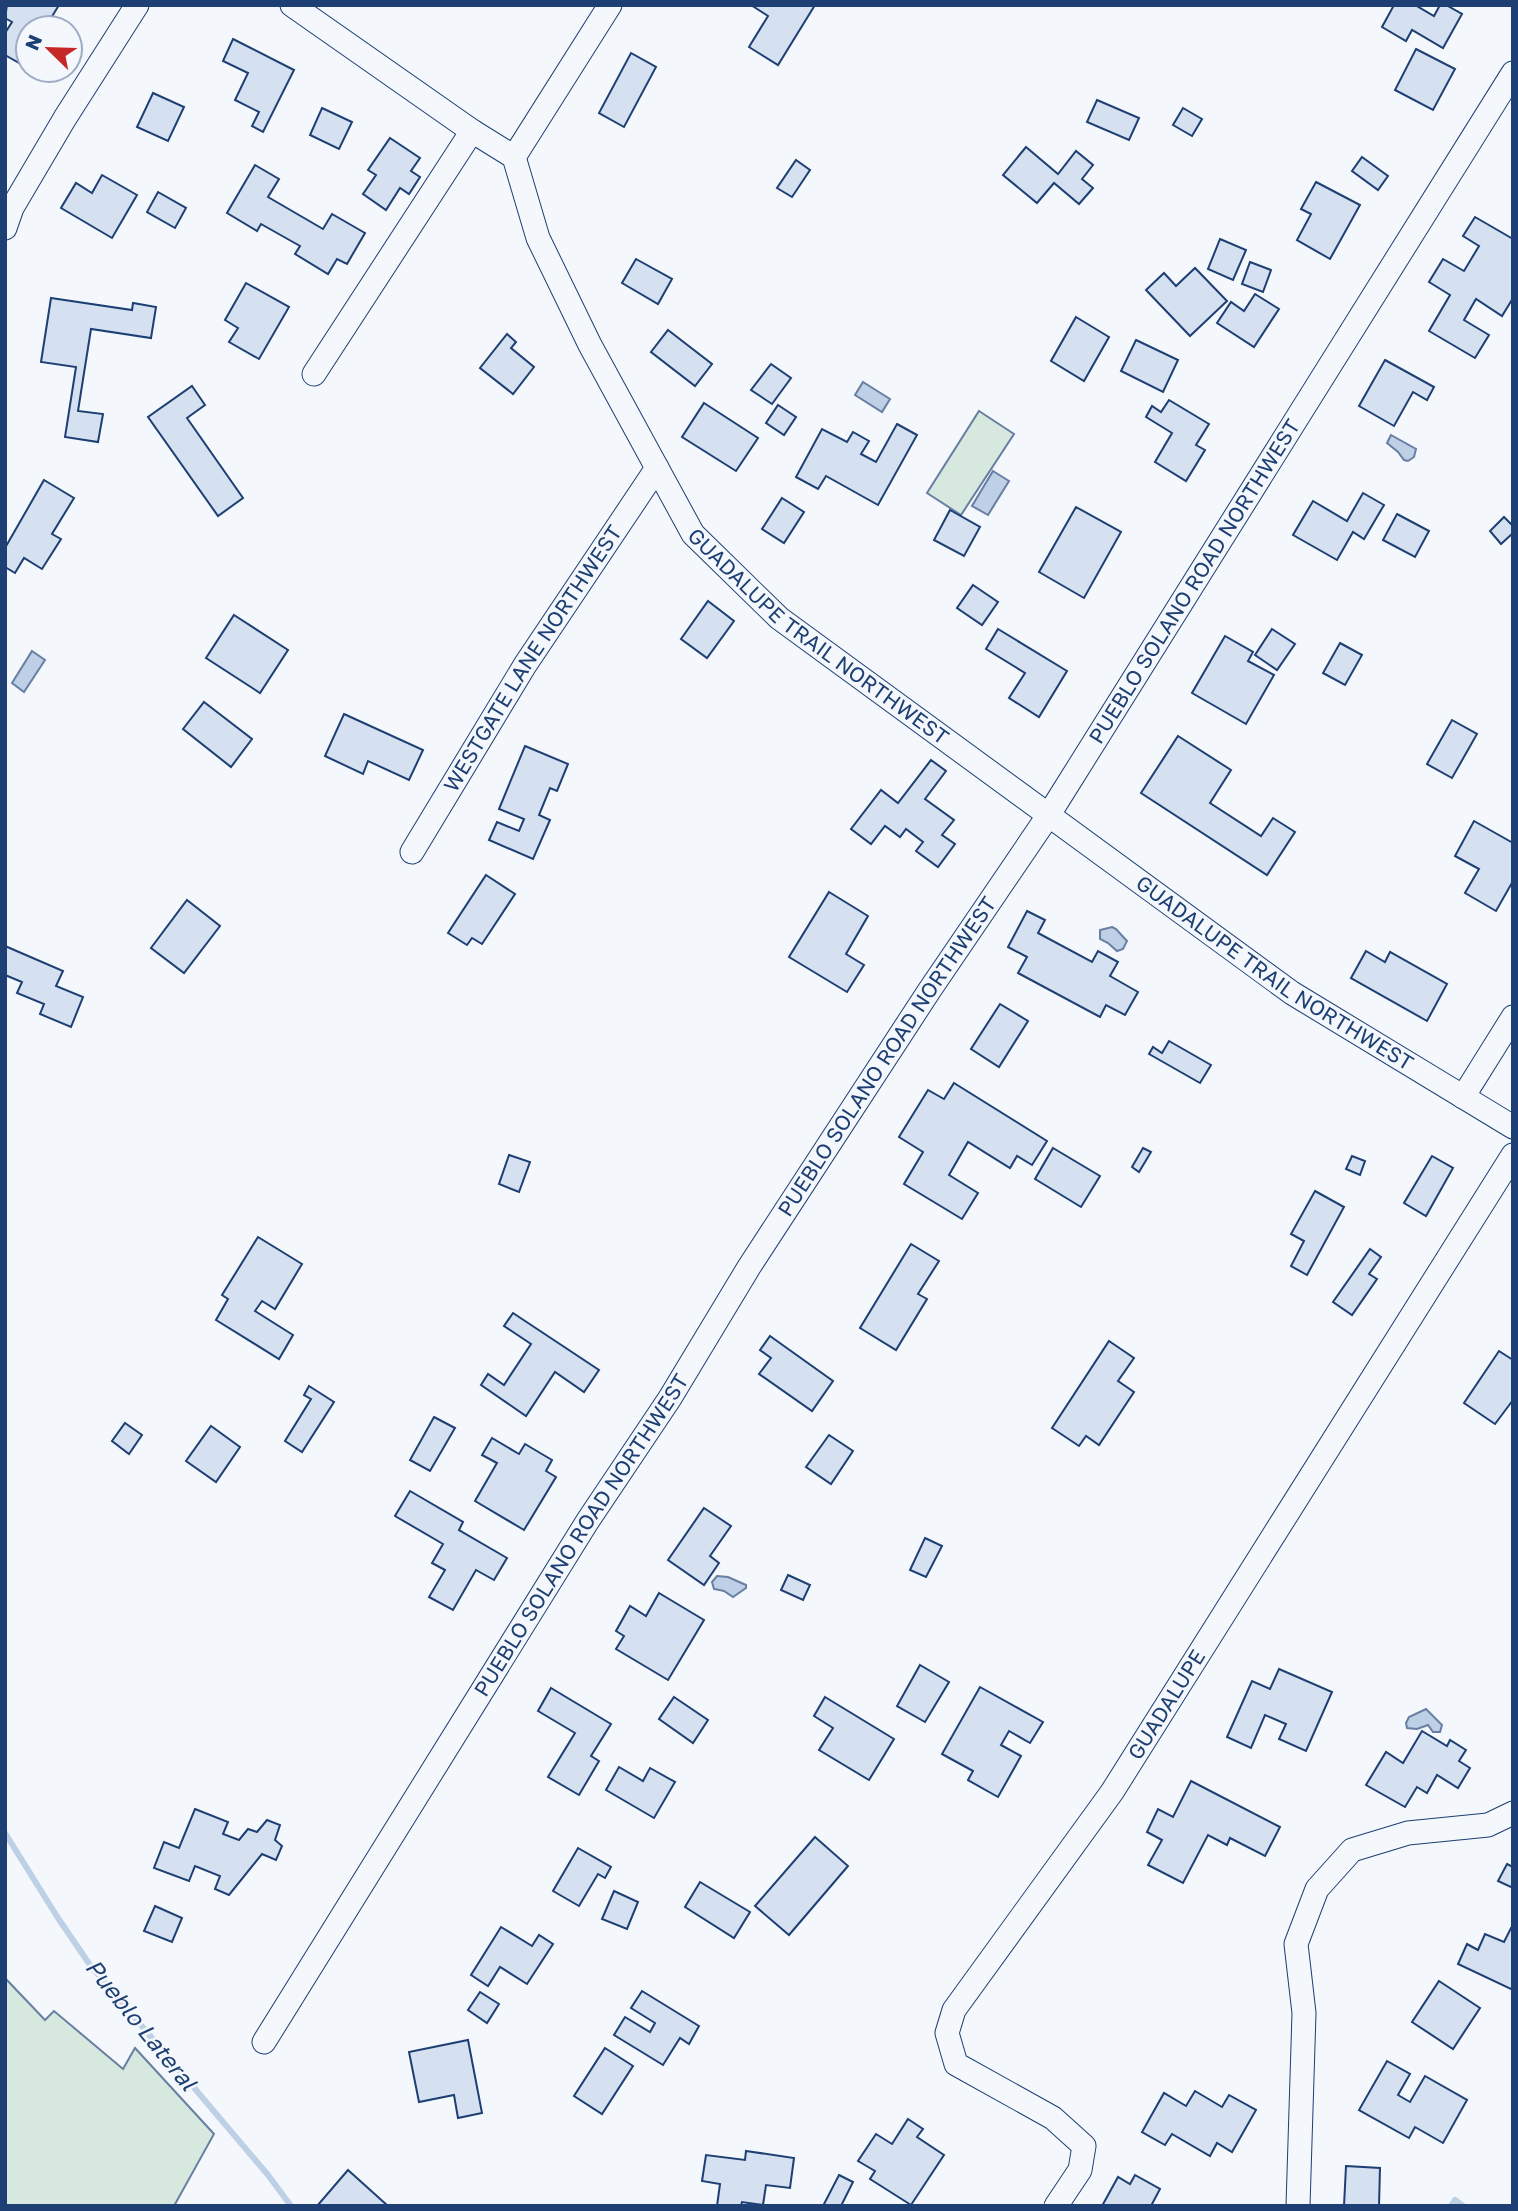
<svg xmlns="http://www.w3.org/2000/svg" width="1518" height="2211" viewBox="0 0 1518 2211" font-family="'Golos Text',sans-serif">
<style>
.green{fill:#d7e8df;stroke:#687fa3;stroke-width:2}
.water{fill:#bed0e5;stroke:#687fa3;stroke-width:2}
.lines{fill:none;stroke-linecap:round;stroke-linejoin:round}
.stream{stroke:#bed0e5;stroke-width:6}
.building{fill:#d5e0f0;stroke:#1d3f73;stroke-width:2}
.minor-casing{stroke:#1d3f73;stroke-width:25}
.minor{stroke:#f4f7fb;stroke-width:23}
.labels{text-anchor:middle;stroke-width:5;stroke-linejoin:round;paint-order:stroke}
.street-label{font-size:21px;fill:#1d3f73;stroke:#f4f7fb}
.water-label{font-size:23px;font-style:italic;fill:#1d3f73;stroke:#f4f7fb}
</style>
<rect width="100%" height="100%" fill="#f4f7fb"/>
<g class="green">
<polygon points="979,411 1014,434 961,515 927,493"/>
<polygon points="5,1978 45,2020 54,2011 123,2069 135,2048 214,2134 174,2206 5,2206"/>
</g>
<g class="water">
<polygon points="863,382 890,399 882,412 855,395"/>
<polygon points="1391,435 1416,449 1414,457 1408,461 1404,460 1398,452 1387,443"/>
<polygon points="993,471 1009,481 988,515 972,506"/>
<polygon points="32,651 45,660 24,692 12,683"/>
<polygon points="1112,927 1116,929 1127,941 1123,949 1117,951 1108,943 1100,939 1100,930"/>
<polygon points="717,1576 728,1577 746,1585 746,1588 733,1597 724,1591 714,1589 712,1582"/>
<polygon points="1426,1709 1442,1725 1440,1732 1433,1732 1428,1725 1417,1729 1407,1728 1406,1723 1409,1717"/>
</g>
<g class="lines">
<g class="stream">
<polyline points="5,1833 58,1918 90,1965 268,2175 291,2206"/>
<polyline points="1451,2206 1455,2200 1463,2206"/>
</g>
</g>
<g class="building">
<polygon points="7,5 59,5 45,28 28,28 28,68 5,55 5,33 12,22 5,18"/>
<polygon points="751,5 815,5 778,65 749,47 768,16"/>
<polygon points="1394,5 1415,5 1434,16 1440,5 1446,5 1462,14 1443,48 1412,30 1406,41 1382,27"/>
<polygon points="233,39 294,70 263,132 252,126 259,112 235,100 248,73 223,61"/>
<polygon points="1416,49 1455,69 1433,110 1395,90"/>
<polygon points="631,53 656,67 624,127 599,113"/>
<polygon points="153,93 184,107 168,141 137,127"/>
<polygon points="1097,100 1139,118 1129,140 1087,122"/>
<polygon points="322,108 352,122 339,149 310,135"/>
<polygon points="1183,108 1202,119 1192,136 1173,125"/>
<polygon points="390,138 420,158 411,171 420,177 409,194 400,188 386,210 363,194 376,175 368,170"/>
<polygon points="1026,147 1058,174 1076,151 1093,165 1082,179 1093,188 1079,204 1054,183 1037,203 1003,175"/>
<polygon points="1362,157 1388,176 1378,190 1352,171"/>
<polygon points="796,160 810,170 792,197 777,188"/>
<polygon points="255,165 279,179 268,197 323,229 332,214 365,233 347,264 337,259 328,274 295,254 300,246 261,224 257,231 227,213"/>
<polygon points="102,175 137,195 112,238 61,208 76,183 92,193"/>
<polygon points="1316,182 1360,205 1330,259 1297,240 1311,214 1301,209"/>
<polygon points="158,192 186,208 175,228 147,212"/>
<polygon points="1475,217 1513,239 1513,298 1502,316 1476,299 1464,320 1489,335 1475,358 1429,331 1450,295 1429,282 1443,259 1464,271 1479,246 1463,236"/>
<polygon points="1220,239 1246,250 1233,280 1208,269"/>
<polygon points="636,259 672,279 658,304 622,283"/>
<polygon points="1250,262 1271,270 1263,292 1242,284"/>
<polygon points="1195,268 1227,301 1190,336 1146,290 1164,273 1176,286"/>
<polygon points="246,283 289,307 259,359 229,342 238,328 225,320"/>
<polygon points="1255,294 1279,309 1254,347 1217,323 1231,302 1244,311"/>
<polygon points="51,298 132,310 133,303 156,307 151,338 91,329 78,411 103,414 98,442 65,437 76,367 41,362"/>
<polygon points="1076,317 1109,337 1084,381 1051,361"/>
<polygon points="668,330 712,364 695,386 651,352"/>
<polygon points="507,334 516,342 511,348 534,367 513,394 480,368"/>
<polygon points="1136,340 1178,360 1163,392 1121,371"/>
<polygon points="1385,360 1434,387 1427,400 1413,392 1394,426 1359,406"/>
<polygon points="771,364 791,378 772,404 751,390"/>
<polygon points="192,386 205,405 187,418 243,498 218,516 148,417"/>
<polygon points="1169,400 1209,424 1196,445 1205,450 1186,481 1155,462 1172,433 1146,417 1152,406 1161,412"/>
<polygon points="704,403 758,438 736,471 682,437"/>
<polygon points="778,405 796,417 784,435 766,423"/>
<polygon points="897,424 917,435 878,505 826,476 818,489 796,477 822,429 847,442 853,432 869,441 861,454 876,462"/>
<polygon points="44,480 74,498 52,534 61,539 42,569 24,558 15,573 5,567 5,548"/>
<polygon points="1363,493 1384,505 1364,539 1353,532 1337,560 1293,535 1313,501 1347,521"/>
<polygon points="782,498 804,512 784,543 762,529"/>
<polygon points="1076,507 1121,532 1084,598 1039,572"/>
<polygon points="950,510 980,527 964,556 934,540"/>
<polygon points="1397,514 1429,531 1415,557 1383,540"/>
<polygon points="1504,517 1513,526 1513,533 1501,544 1490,531"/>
<polygon points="973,585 998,602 982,625 957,608"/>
<polygon points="708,601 734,621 707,658 681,639"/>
<polygon points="234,615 288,650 260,693 206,658"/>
<polygon points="998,629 1067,671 1039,717 1009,698 1025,673 986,649"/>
<polygon points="1272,629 1295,644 1277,670 1255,655"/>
<polygon points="1225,636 1253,652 1248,661 1274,675 1246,724 1192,693"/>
<polygon points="1340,643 1362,655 1345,685 1323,673"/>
<polygon points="204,702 252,739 231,767 183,729"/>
<polygon points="344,714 423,750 409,780 368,761 363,774 325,756"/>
<polygon points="1452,720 1477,734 1452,778 1427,764"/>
<polygon points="1178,736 1231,770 1210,803 1261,836 1273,818 1295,832 1267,875 1141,793"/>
<polygon points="525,746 568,764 557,791 550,788 539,815 550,820 533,859 489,840 497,822 519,831 524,819 499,809"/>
<polygon points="931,760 946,771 925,799 954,820 942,835 955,844 938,867 916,851 923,842 906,829 900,837 885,826 871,844 851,829 881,790 898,803"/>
<polygon points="1474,821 1513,843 1513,881 1496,911 1465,893 1479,869 1455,856"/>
<polygon points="486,875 515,894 482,944 472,938 467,945 448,933"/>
<polygon points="829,892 868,916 846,954 864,965 847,992 789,957"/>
<polygon points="187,900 220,926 184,973 151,948"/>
<polygon points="1027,911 1045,920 1038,933 1092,962 1098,951 1118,962 1110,976 1138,992 1125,1015 1106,1005 1100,1017 1018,973 1027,957 1008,947"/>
<polygon points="5,946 63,971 56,986 83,997 71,1027 40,1014 44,1004 17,993 22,982 5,975"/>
<polygon points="1366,951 1385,962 1390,952 1447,984 1427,1021 1351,978"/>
<polygon points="1000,1004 1028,1021 999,1067 971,1049"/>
<polygon points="1169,1041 1211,1065 1200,1083 1149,1054 1153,1047 1162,1053"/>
<polygon points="954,1083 1047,1141 1032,1165 1017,1156 1010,1168 968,1142 949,1175 978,1193 962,1219 904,1184 923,1152 899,1137 928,1090 944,1099"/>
<polygon points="1053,1148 1100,1176 1081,1207 1035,1179"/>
<polygon points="1143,1148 1151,1152 1139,1172 1132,1167"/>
<polygon points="509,1155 530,1162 519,1192 499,1184"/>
<polygon points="1352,1156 1365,1161 1360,1175 1346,1169"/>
<polygon points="1432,1156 1453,1168 1426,1216 1404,1203"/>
<polygon points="1315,1191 1344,1207 1307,1275 1291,1266 1304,1241 1291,1234"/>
<polygon points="258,1237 302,1264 275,1309 262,1301 255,1311 293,1335 279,1359 216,1320 228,1299 222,1295"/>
<polygon points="911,1244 939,1261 918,1294 927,1299 896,1350 860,1328"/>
<polygon points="1370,1249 1381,1257 1369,1274 1377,1279 1352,1315 1333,1302"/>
<polygon points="513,1313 599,1370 584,1392 555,1372 526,1416 481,1385 488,1374 504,1385 531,1344 504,1326"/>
<polygon points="770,1336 833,1381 812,1411 759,1374 771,1358 760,1350"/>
<polygon points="1109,1341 1134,1358 1118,1381 1134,1392 1099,1445 1086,1436 1079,1446 1052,1428"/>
<polygon points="1499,1351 1513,1360 1513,1400 1495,1424 1464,1403"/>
<polygon points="309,1386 334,1402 302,1452 285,1441 311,1399 304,1395"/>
<polygon points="434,1417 455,1428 430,1471 410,1460"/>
<polygon points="125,1423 142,1435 129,1454 112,1441"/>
<polygon points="211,1426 240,1447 216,1482 186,1461"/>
<polygon points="829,1435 853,1451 831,1484 806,1467"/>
<polygon points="492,1438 519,1454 525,1444 552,1460 546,1471 556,1477 524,1530 475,1501 497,1463 482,1455"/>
<polygon points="410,1491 463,1522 459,1530 507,1558 494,1580 476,1570 453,1610 429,1597 445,1570 432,1563 443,1544 395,1516"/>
<polygon points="704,1508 731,1526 710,1556 719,1563 704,1585 668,1560"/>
<polygon points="925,1538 942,1546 926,1577 910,1570"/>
<polygon points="788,1575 810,1585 803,1600 781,1590"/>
<polygon points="659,1593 704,1620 668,1680 616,1649 624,1636 616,1631 630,1606 646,1616"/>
<polygon points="920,1665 949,1682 925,1722 897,1706"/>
<polygon points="1279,1669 1332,1692 1306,1751 1279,1739 1286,1724 1265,1715 1251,1748 1227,1737 1252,1681 1270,1689"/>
<polygon points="980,1687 1043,1722 1030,1743 1009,1731 1001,1745 1021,1756 998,1797 968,1780 973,1771 942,1754"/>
<polygon points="551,1688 611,1724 591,1756 599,1761 579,1795 548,1777 575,1733 538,1711"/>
<polygon points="674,1697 708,1720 693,1743 659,1719"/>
<polygon points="825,1697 894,1739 869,1780 819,1750 833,1728 814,1716"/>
<polygon points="1422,1731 1447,1746 1450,1740 1466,1750 1459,1761 1470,1768 1458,1788 1437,1775 1427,1793 1417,1787 1405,1807 1366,1785 1386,1752 1403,1763"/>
<polygon points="619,1767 643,1781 650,1768 675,1782 654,1818 606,1790"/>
<polygon points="1191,1781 1280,1827 1265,1856 1230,1838 1227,1845 1208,1835 1183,1883 1148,1865 1162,1840 1147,1832 1158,1809 1173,1817"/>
<polygon points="195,1809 228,1822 223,1834 239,1840 248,1829 257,1832 267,1820 280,1825 275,1840 282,1846 276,1860 262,1854 229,1895 215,1889 220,1876 195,1866 189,1881 154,1868 164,1842 179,1848"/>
<polygon points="815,1837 848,1866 789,1935 755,1906"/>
<polygon points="578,1848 611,1867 605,1878 598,1874 579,1906 553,1891"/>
<polygon points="1507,1864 1513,1867 1513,1888 1498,1881"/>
<polygon points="700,1882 750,1912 734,1938 685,1907"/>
<polygon points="614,1891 638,1902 627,1929 602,1919"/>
<polygon points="155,1906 182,1918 172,1942 144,1931"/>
<polygon points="501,1927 532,1946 539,1935 553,1944 527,1984 500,1967 488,1986 471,1975"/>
<polygon points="1511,1928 1513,1929 1513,1990 1458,1964 1467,1944 1478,1950 1485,1934 1504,1942"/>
<polygon points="1439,1981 1480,2008 1453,2049 1412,2022"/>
<polygon points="642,1991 699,2026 689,2044 680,2038 663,2065 614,2035 625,2017 650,2032 655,2023 631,2008"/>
<polygon points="480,1992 499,2004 487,2023 468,2010"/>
<polygon points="468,2040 482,2113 458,2118 454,2095 419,2102 409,2052"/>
<polygon points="605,2048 633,2066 602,2114 574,2096"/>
<polygon points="1387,2061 1410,2074 1398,2095 1410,2102 1425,2076 1467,2100 1443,2143 1415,2127 1409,2138 1359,2110"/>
<polygon points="1195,2091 1222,2107 1229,2095 1256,2110 1232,2152 1217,2143 1210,2156 1172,2134 1165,2145 1142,2132 1164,2093 1186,2106"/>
<polygon points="908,2119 923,2129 917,2137 944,2155 911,2205 870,2179 875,2171 858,2161 876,2134 892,2144"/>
<polygon points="746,2151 794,2158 790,2188 766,2185 763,2205 742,2202 741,2206 717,2206 720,2184 702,2181 706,2155 745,2160"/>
<polygon points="1346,2166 1380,2168 1379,2206 1344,2206"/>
<polygon points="348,2170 388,2206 317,2206"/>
<polygon points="839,2175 853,2182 841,2206 823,2206"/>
<polygon points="1135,2175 1160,2189 1151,2206 1102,2206 1118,2177 1130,2184"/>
</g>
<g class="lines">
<defs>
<g id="minor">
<path id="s1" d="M292,5l180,126 42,26 24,81 52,107 103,189 86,84 513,375 221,134"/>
<polyline points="514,157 610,5"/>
<polyline points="5,228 12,208 65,118 137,5"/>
<polyline points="314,374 472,131"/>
<path id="s2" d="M412,852l113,-187 132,-197"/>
<polyline points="1463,1097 1513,1017"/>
<path id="s3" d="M264,2042l323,-520 83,-124 79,-131 180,-276 119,-175 465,-743"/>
<path id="s4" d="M1056,2206l24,-36 4,-24 -31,-28 -97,-54 -9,-31 7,-23 158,-218 401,-637"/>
<polyline points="1298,2206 1304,2013 1296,1944 1317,1889 1352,1850 1408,1833 1488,1825 1513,1813"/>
</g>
</defs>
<use href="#minor" class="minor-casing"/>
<use href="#minor" class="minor"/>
</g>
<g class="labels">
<g class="street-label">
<text dy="7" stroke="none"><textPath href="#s3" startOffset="1732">PUEBLO SOLANO ROAD NORTHWEST</textPath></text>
<text dy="7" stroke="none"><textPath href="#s1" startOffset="850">GUADALUPE TRAIL NORTHWEST</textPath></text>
<text dy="7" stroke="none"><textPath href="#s2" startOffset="228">WESTGATE LANE NORTHWEST</textPath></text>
<text dy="7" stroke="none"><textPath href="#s1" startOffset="1418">GUADALUPE TRAIL NORTHWEST</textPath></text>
<text dy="7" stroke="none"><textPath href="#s3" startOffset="1166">PUEBLO SOLANO ROAD NORTHWEST</textPath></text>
<text dy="7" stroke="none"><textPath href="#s3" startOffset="598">PUEBLO SOLANO ROAD NORTHWEST</textPath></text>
<text dy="7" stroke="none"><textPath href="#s4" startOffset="649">GUADALUPE</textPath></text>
</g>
<g class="water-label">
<text transform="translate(141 2025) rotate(51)" y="8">Pueblo Lateral</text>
</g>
</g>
<rect width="1518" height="2211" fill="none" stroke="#1d3f73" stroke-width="14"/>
<g transform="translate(49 49) rotate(293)"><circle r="33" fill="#f4f7fb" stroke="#9eadc5" stroke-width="2"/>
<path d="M0-5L12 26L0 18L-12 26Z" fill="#c62828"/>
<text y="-10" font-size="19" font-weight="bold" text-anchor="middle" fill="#1d3f73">N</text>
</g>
</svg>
